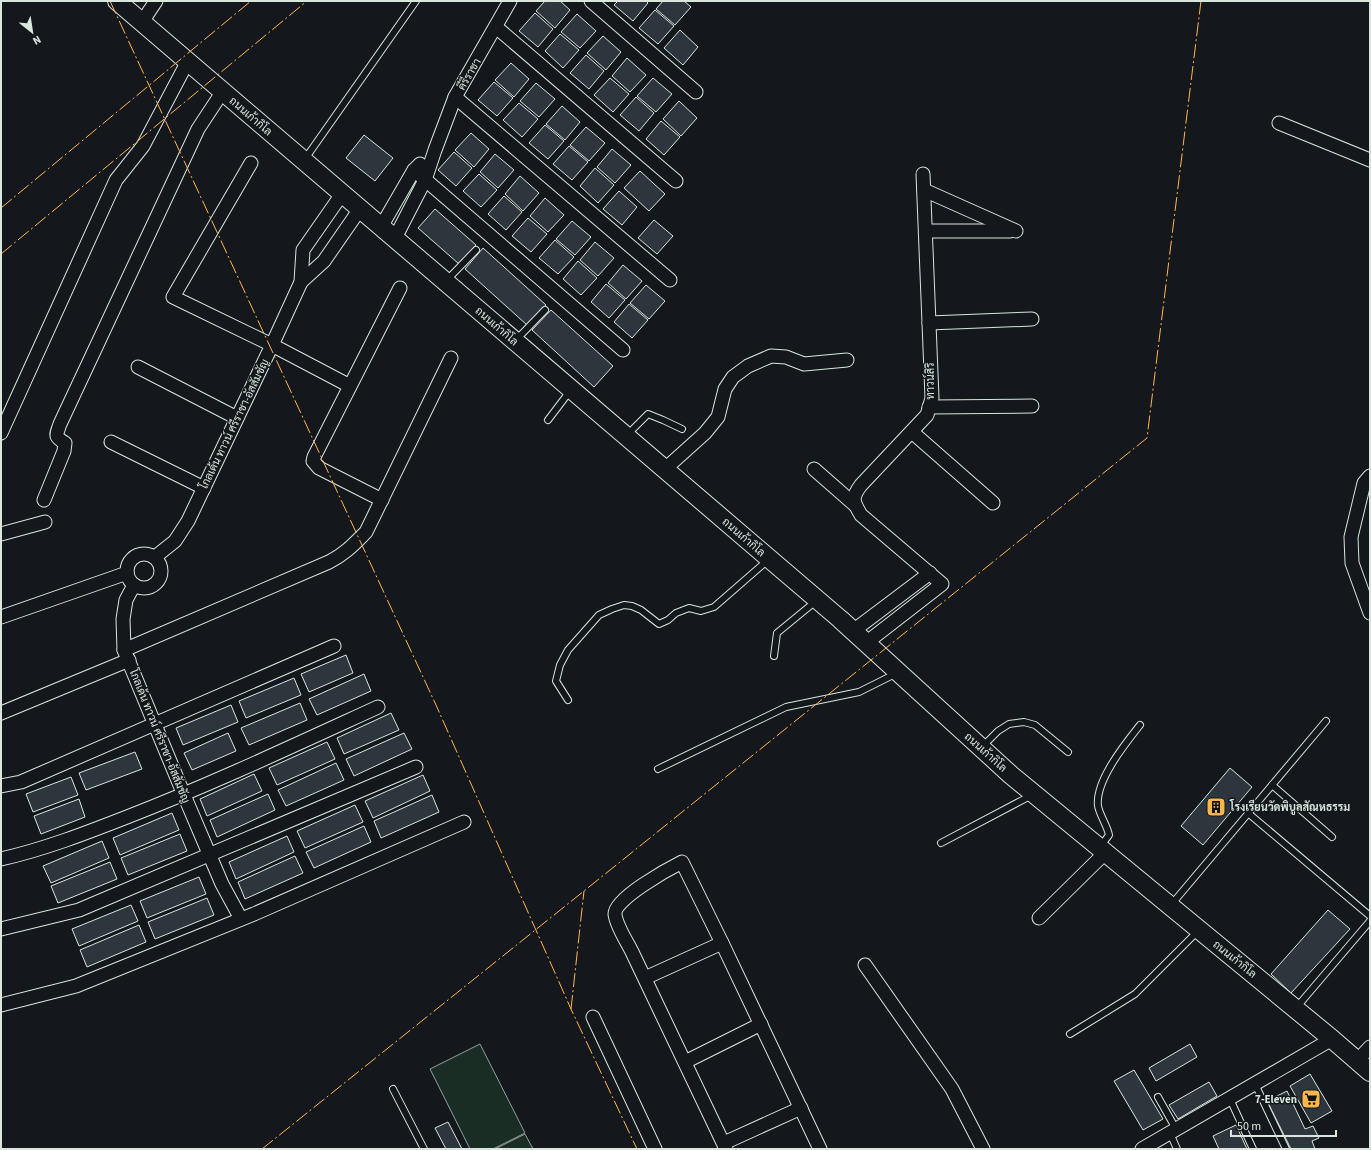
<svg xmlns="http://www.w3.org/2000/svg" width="1371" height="1150" viewBox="0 0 1371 1150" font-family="'Source Sans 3',Sarabun,sans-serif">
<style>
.green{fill:#1a2d24;stroke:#939e99}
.building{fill:#2c363c;stroke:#d8e6dc}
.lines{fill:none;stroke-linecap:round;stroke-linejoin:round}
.lane-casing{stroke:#d8e6dc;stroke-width:8}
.street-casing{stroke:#d8e6dc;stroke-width:15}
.secondary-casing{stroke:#d8e6dc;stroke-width:20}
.lane{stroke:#14181c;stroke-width:6}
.street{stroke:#14181c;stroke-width:13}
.secondary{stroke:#14181c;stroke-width:18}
.power{stroke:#ffb74d;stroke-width:1;stroke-dasharray:14 3 2 3;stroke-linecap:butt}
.labels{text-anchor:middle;stroke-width:3;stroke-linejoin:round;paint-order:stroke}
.street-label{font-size:11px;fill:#d8e6dc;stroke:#14181c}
.poi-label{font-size:11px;font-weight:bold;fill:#d8e6dc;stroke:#14181c;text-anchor:start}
</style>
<rect width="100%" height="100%" fill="#14181c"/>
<g class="green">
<polygon points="480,1044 525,1133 493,1149 470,1149 430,1069"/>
<polygon points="525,1134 533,1149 495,1149"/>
</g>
<g class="building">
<polygon points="545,1 560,1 570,10 555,28 536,11"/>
<polygon points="618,1 646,1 648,3 633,21 614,5"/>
<polygon points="663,1 684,1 691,7 675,25 656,9"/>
<polygon points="655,10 674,26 658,44 639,28"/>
<polygon points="535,13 553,29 538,47 519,31"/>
<polygon points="577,14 596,31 580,48 561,32"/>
<polygon points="680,30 698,47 683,65 664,48"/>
<polygon points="560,34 579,50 563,68 545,51"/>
<polygon points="603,36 621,52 606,70 587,53"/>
<polygon points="586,55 604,71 589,89 570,73"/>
<polygon points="627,58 646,75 630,92 612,76"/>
<polygon points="511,63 529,79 514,97 495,80"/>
<polygon points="610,78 629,94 613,112 594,95"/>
<polygon points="653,78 672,94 656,112 637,96"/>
<polygon points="494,82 513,98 497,116 478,100"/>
<polygon points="536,83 555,99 539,117 520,101"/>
<polygon points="636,97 654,113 639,131 620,115"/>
<polygon points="679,101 697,118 681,136 663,119"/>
<polygon points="519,103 538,119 522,137 503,120"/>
<polygon points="562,106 580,122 565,140 546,124"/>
<polygon points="661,121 680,137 664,155 646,139"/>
<polygon points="545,125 564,141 548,159 529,143"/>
<polygon points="586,127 605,143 589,161 570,145"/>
<polygon points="471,133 489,149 474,167 455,150"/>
<polygon points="364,135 393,158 375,181 346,158"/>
<polygon points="569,146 588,162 572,180 553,164"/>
<polygon points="612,149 631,165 615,183 597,167"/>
<polygon points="454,152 472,168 456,186 438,170"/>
<polygon points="495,154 514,170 498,188 480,172"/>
<polygon points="595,168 614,185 598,203 580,186"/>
<polygon points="640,171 665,194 649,211 624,188"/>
<polygon points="479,174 497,190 481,207 463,191"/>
<polygon points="520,176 539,193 523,211 505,194"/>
<polygon points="619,191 637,207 622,225 603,209"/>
<polygon points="504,196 522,212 506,230 488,214"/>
<polygon points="545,198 564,215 548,232 530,216"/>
<polygon points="435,209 476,245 459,264 418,228"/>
<polygon points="528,218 547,234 531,252 512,236"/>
<polygon points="654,220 673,236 657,254 638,238"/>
<polygon points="572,221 591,237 575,255 556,239"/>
<polygon points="555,240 574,257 558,274 539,258"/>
<polygon points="595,242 614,258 598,276 580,260"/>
<polygon points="483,248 546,305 527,325 465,269"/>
<polygon points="578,261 597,278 581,295 563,279"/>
<polygon points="623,265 642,281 626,299 608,283"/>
<polygon points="606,284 625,300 609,318 591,302"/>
<polygon points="646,285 665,301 649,319 630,303"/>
<polygon points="629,304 648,320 632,338 614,322"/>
<polygon points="551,310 613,366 594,387 532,330"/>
<polygon points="346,655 353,673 309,692 301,674"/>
<polygon points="364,674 371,691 317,715 309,699"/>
<polygon points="294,678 301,695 246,718 239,701"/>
<polygon points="300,703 307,720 249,745 241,728"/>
<polygon points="231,705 238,722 183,745 176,728"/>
<polygon points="391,713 399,730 344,754 337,738"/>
<polygon points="228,733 236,751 192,770 184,753"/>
<polygon points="404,733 412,749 354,776 346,759"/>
<polygon points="327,742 335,759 277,785 269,768"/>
<polygon points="135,752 142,769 86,790 79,773"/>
<polygon points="336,763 344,780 286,806 278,790"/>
<polygon points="1230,768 1252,787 1203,845 1181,826"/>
<polygon points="254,774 262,791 207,816 200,799"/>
<polygon points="423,775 430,791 373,818 365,801"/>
<polygon points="71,777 78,795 33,812 26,794"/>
<polygon points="268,794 275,810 217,837 210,820"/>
<polygon points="432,795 439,812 381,838 374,821"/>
<polygon points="79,799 85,817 41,834 34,816"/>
<polygon points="355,805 363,822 305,848 297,831"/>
<polygon points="172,813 179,830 120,855 113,838"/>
<polygon points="364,826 371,842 314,868 306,852"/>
<polygon points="180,834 187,851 128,875 121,858"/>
<polygon points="287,836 294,852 236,879 229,862"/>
<polygon points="102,841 109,858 51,883 43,866"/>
<polygon points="295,856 303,873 245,899 238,882"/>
<polygon points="110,862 117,879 58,903 51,886"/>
<polygon points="199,877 206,894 147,918 140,901"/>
<polygon points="207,898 214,915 155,939 148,922"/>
<polygon points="131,905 138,921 79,946 72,929"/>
<polygon points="1328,910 1350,929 1291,993 1271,974"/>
<polygon points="139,925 146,942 87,967 80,950"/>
<polygon points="1190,1044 1197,1057 1156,1081 1149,1068"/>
<polygon points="1134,1070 1163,1119 1143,1130 1114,1081"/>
<polygon points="1310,1074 1332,1111 1311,1123 1290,1086"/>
<polygon points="1209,1082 1217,1096 1178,1119 1169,1105"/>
<polygon points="1287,1091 1305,1129 1313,1126 1319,1138 1312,1141 1315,1149 1291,1149 1267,1101"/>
<polygon points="448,1122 462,1149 446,1149 435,1128"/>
<polygon points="1236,1125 1247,1149 1219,1149 1213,1136"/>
</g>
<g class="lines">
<defs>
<g id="lane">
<polyline points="305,159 416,1"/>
<polyline points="447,280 476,250"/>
<polyline points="516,340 545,310"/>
<polyline points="548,420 570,391"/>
<polyline points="627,435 648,414 663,420 682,429"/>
<polyline points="774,656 777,633 816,601"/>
<polyline points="568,700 556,681 560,665 568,650 599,615 612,609 624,605 632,606 641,610 659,624 668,620 676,613 689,608 701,611 714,607 768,560"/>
<polyline points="982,747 998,731 1009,724 1024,722 1035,725 1068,752"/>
<polyline points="658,769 786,707 859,692 897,673"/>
<polyline points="1272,785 1332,837"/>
<polyline points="1248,813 1370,916"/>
<polyline points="941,843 1032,795"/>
<path d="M1100,847l9,-12c-2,-10 -9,-19 -11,-29 -3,-25 27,-62 42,-81"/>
<polyline points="1171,905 1326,721"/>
<polyline points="1296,1008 1370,921"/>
<polyline points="1070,1034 1135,994 1198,931"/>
<polyline points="1255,1084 1286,1149"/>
<polyline points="393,1089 424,1149"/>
<polyline points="1158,1097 1176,1129"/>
<polyline points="1230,1099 1253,1149"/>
<polyline points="1170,1133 1177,1149"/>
</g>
<g id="street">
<polyline points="591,1 696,92"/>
<polyline points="142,22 156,1"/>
<polyline points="496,27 676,181"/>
<polyline points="455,97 670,280"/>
<polyline points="1279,123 1370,160"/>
<polyline points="251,163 173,297 272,345 350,386"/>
<polyline points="414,170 623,350"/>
<polyline points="924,190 1016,231"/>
<polyline points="381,227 414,170 420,164"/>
<polyline points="926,231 1010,231"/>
<polyline points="395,238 425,180 435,150 455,97 510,1"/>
<polyline points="301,282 324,261 360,209"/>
<polyline points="929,323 1032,319"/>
<polyline points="138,367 237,418"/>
<polyline points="929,407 1032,406"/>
<polyline points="912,432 993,503"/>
<polyline points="1,433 116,180 143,146 188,61"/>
<polyline points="111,442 204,488"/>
<polyline points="665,469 705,433 718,417 725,389 733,377 748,366 771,356 786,357 804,364 847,360"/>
<polyline points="814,469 855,505"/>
<polyline points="1370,476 1364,483 1351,537 1352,563 1370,613"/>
<path d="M44,500l20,-49 1,-8c-11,-7 -9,-7 -5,-19l138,-295 25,-38"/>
<polyline points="382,500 319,468 313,461 314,457 400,288"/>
<polyline points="1,534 45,522"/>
<circle cx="144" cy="571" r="17"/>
<polyline points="155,557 175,541 188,521 272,345 301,282 303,250 342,194"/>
<polyline points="134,585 126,600 123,619 124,650 184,795 222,884 241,919"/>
<polyline points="1,617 127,573"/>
<polyline points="853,631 930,573"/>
<path d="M866,643l76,-59 -81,-69c-8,-13 -10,-17 0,-30l66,-70 5,-17 -9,-224"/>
<path d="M124,650l205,-88c16,-8 25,-18 37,-30l85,-174"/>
<polyline points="1,713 129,660"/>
<polyline points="1,786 21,782 334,646"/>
<path d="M1,859c44,-10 85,-26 126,-42 85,-33 168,-72 251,-110"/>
<polyline points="1039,918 1105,853"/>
<polyline points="1,929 79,910 416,767"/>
<polyline points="865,965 952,1089 983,1149"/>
<polyline points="645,978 722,943"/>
<polyline points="1,1005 76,986 254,914 464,822"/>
<polyline points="593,1017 655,1149"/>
<polyline points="1357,1061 1370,1047"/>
<polyline points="685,1062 761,1024"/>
<polyline points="724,1143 801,1108"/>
<path d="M726,1149l-93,-195c-5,-11 -17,-28 -18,-40 -1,-15 53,-45 67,-52l40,81 98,206"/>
<polyline points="1142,1149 1332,1039"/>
</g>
<polyline id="secondary" points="117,1 840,619 1011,775 1332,1039 1370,1072"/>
</defs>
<use href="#lane" class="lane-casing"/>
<use href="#street" class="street-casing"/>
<use href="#secondary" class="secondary-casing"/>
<use href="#lane" class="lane"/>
<use href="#street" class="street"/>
<use href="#secondary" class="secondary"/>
<g class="power">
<polyline points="110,1 436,705 571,1009 637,1149"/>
<polyline points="1,208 251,1"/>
<polyline points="1,254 307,1"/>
<polyline points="571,1009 584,891"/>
<polyline points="262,1149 584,891 1147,438 1201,1"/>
</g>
</g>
<defs>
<symbol id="building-square" viewBox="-11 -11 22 22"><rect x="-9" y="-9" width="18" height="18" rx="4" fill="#ffb74d" stroke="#14181c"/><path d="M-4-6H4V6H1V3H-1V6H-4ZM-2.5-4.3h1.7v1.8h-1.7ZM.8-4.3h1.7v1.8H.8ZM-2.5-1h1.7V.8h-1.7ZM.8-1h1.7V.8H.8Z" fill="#111"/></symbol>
<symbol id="supermarket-square" viewBox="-11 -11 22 22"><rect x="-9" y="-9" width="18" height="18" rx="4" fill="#ffb74d" stroke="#14181c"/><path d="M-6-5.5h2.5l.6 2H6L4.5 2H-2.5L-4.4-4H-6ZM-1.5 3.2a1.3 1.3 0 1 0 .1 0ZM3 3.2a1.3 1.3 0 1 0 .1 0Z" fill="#111"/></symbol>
</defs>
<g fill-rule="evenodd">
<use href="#building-square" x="1205" y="796" width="22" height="22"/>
<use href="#supermarket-square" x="1300" y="1088" width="22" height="22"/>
</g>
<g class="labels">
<g class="street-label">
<text transform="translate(469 74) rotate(-60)" y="4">คีรีราชา</text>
<text transform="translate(251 116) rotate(41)" y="4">ถนนเก้ากิโล</text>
<text transform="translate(497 326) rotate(41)" y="4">ถนนเก้ากิโล</text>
<text transform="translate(930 381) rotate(-90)" y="4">ทาวน์สิริ</text>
<text transform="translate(234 424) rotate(-64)" y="4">โกลเด้น ทาวน์ ศรีราชา-อัสสัมชัญ</text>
<text transform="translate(744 537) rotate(41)" y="4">ถนนเก้ากิโล</text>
<text transform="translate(160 736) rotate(68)" y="4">โกลเด้น ทาวน์ ศรีราชา-อัสสัมชัญ</text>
<text transform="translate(986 752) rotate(42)" y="4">ถนนเก้ากิโล</text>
<text transform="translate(1235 959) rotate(39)" y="4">ถนนเก้ากิโล</text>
</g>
<g class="poi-label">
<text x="1230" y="811">โรงเรียนวัดพิบูลสัณหธรรม</text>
<text x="1297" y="1103" text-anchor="end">7-Eleven</text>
</g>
</g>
<rect width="1371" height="1150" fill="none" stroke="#d8e6dc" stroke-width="4"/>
<g transform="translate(32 32) rotate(150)" stroke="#14181c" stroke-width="3" paint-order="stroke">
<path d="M0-3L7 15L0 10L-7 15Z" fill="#d8e6dc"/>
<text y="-6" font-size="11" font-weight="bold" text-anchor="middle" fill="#d8e6dc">N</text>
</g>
<path d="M1231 1130v6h105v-6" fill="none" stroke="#d8e6dc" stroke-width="2"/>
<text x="1237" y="1130" font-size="12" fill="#d8e6dc" stroke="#14181c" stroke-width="3" paint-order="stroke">50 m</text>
</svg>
